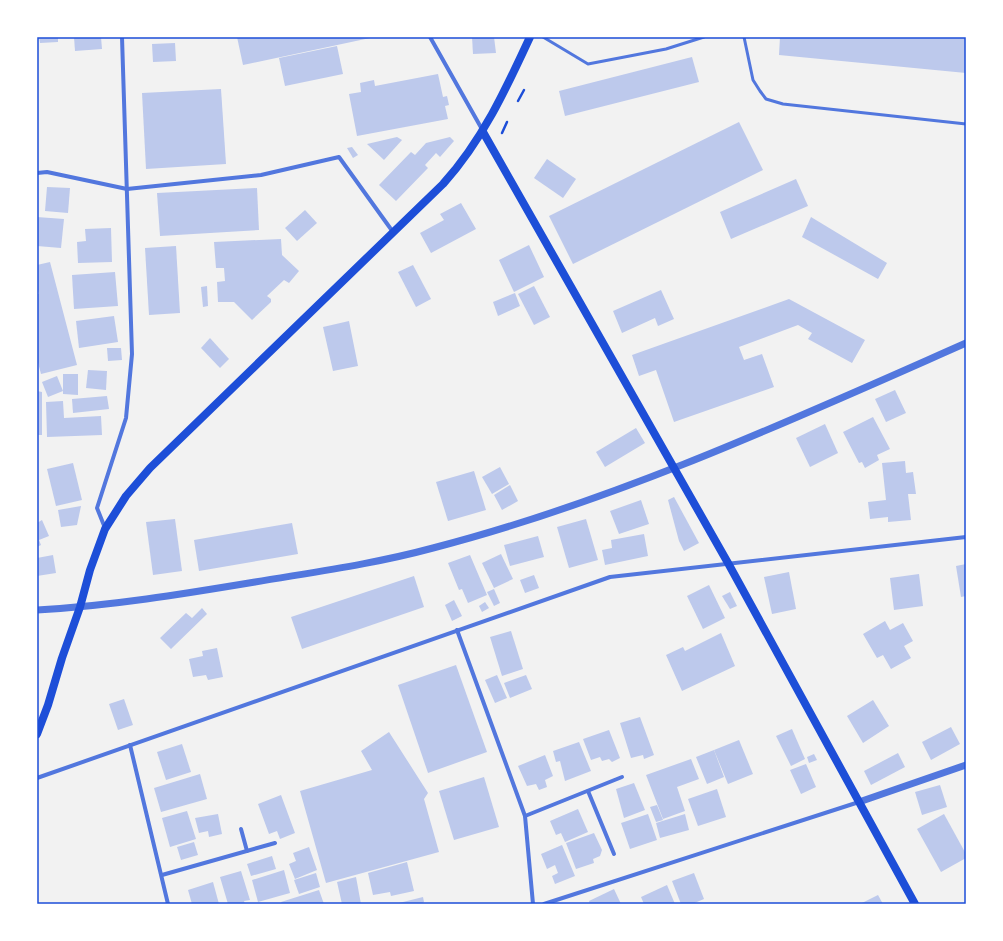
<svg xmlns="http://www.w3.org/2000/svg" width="1003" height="941" viewBox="0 0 1003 941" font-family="'Fira Sans',sans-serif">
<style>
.building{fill:#bdc9ec}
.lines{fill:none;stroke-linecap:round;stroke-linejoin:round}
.path{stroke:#1d4ed8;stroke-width:2.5}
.service{stroke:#5277de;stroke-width:3}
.minor{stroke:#5277de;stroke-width:4}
.tertiary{stroke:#5277de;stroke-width:7}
.secondary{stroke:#1d4ed8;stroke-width:8}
.neatline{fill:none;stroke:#1d4ed8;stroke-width:1.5}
</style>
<rect width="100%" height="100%" fill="#f2f2f2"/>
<g class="building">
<polygon points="39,37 58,37 58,42 40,43"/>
<polygon points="74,37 101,37 102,49 75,51"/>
<polygon points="237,37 370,37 370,38 243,65"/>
<polygon points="472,37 494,37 496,53 473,54"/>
<polygon points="780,37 966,37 966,73 779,55"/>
<polygon points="175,43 176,61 153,62 152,44"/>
<polygon points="337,46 343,74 285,86 279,58"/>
<polygon points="692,57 699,82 565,116 559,91"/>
<polygon points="438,74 443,97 447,96 449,105 445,106 448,119 357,136 349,94 361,92 360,83 374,80 375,86"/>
<polygon points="221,89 226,164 146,169 142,93"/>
<polygon points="739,122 763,170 573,264 549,216"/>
<polygon points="397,137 402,140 384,160 367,144"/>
<polygon points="450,137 454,141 440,157 436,153 425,165 428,168 396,201 379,185 411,152 415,155 426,143"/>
<polygon points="352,147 358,155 353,158 347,148"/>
<polygon points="547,159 576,179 563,198 534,178"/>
<polygon points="796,179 808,206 731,239 720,212"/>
<polygon points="47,187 70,188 68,213 45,211"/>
<polygon points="257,188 259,230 160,236 157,193"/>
<polygon points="461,203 476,229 431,253 420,233 444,220 440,214"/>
<polygon points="305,210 317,223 297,241 285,228"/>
<polygon points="37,217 64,219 61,248 37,246"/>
<polygon points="811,217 887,263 878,279 802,237"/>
<polygon points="111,228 112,262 78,263 77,242 86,241 85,229"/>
<polygon points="281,239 282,255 299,271 289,283 284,280 267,296 271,299 271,302 252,320 234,302 218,302 217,282 225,281 224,268 216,268 214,242"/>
<polygon points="529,245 544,277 514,292 499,260"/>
<polygon points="176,246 180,313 149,315 145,248"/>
<polygon points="50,262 77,365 41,374 37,359 37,294 39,294 37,285 37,265"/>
<polygon points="413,265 431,299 416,307 398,272"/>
<polygon points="115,272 118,306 74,309 72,275"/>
<polygon points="207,286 208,306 203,307 201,287"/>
<polygon points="534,286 550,317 534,325 518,294"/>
<polygon points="661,290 674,319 658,326 655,318 622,333 613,311"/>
<polygon points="515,293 520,306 498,316 493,302"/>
<polygon points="789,299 865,340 852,363 808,339 812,333 798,325 739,347 744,360 762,354 774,387 674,422 656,370 639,376 632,355"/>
<polygon points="114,316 118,342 79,348 76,321"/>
<polygon points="349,321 358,366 333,371 323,327"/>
<polygon points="210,338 229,359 220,368 201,348"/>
<polygon points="107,348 121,348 122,360 108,361"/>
<polygon points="88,370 107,371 106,390 86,388"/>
<polygon points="63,374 78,374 78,395 63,394"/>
<polygon points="57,376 63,391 48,397 42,382"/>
<polygon points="895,390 906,413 886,422 875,399"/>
<polygon points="37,391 42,392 42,435 37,435"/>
<polygon points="107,396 109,409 73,413 72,399"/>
<polygon points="63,401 64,418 101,416 102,435 47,437 46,402"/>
<polygon points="873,417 890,449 877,455 879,460 865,468 862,462 859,463 843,432"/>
<polygon points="825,424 838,453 810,467 796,438"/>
<polygon points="636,428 645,443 605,467 596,452"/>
<polygon points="905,461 906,473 913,472 916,494 908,494 911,520 888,522 888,517 870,519 868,502 886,500 882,463"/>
<polygon points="73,463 82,500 56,506 47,469"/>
<polygon points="500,467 509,484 492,494 482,477"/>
<polygon points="474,471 486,510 448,521 436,482"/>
<polygon points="510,485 518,501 502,510 494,495"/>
<polygon points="674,497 699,543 684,551 679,541 668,500"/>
<polygon points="641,500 649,524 619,534 610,511"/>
<polygon points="81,506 77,525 61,527 58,510"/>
<polygon points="175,519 182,571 153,575 146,522"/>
<polygon points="586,519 598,560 569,568 557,527"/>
<polygon points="42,520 49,536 39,540 41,545 37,547 37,523"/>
<polygon points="292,523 298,554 199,571 194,540"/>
<polygon points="644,534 648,556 605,565 602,550 612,548 611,540"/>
<polygon points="538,536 544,557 510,566 504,545"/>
<polygon points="501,554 513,579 494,588 482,563"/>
<polygon points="53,555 56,573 37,576 37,558"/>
<polygon points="470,555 487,595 468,603 462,589 459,590 448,563"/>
<polygon points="966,564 966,596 961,597 956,566"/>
<polygon points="789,572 796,609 772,614 764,577"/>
<polygon points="919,574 923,606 894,610 890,578"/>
<polygon points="534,575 539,588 525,593 520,580"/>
<polygon points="414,576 424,607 302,649 291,617"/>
<polygon points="709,585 725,618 703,629 687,596"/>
<polygon points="494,589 500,603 494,606 487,592"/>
<polygon points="730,592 737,606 730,609 722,596"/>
<polygon points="454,600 462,616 452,621 445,605"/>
<polygon points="485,602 489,608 482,612 479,606"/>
<polygon points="202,608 207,614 171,649 160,638 186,613 192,618"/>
<polygon points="885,621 890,630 903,623 913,641 904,646 911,658 891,669 883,655 877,658 863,634"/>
<polygon points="511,631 523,669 502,676 490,637"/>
<polygon points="721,633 735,666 682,691 666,655 683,647 685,651"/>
<polygon points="217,648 223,677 208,680 206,675 193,677 189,659 203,656 202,651"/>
<polygon points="456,665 487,752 428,773 398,685"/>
<polygon points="497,675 507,698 495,703 485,680"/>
<polygon points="526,675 532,689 510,698 504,683"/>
<polygon points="124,699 133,725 118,730 109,704"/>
<polygon points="873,700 889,726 863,743 847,716"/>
<polygon points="640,717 654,755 644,759 643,755 631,758 620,723"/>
<polygon points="951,727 960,744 931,760 922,742"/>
<polygon points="792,729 805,759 791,766 776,736"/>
<polygon points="609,730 620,758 612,762 609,759 602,761 600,757 591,760 583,739"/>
<polygon points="389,732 428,793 424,799 439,852 326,883 300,791 372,770 361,751"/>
<polygon points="739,740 753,774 728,784 714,750"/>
<polygon points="579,742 591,771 565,781 560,761 556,762 553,751"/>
<polygon points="182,744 191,772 166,780 157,752"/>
<polygon points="714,750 724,777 707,784 696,757"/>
<polygon points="898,753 905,767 871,785 864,771"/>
<polygon points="814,754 817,760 809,763 807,757"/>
<polygon points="545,755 553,776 545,780 547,787 539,790 536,784 527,786 518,766"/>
<polygon points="691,759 699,779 677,787 685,811 663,819 646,775"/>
<polygon points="806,764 816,787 801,794 790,770"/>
<polygon points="200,774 207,799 161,812 154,788"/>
<polygon points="484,777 499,827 454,840 439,791"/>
<polygon points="634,783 645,810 624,818 616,789"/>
<polygon points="940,785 947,807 922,815 915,792"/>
<polygon points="717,789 726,817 698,826 688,799"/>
<polygon points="281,795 295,833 280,839 277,831 269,834 258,804"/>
<polygon points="657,805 663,820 656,822 650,807"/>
<polygon points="578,809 588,832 565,842 561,833 556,835 550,821"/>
<polygon points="187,811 196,839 170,847 162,818"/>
<polygon points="218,814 222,834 209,837 208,831 199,833 195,818"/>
<polygon points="648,814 657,840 630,849 621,823"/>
<polygon points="685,814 689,830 660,838 656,823"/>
<polygon points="944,814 966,854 966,858 941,872 917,829"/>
<polygon points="594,833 602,850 600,856 593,859 594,863 576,869 566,843"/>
<polygon points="194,842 198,855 181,860 177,847"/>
<polygon points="562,845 575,876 555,884 552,876 558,873 555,865 547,869 541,854"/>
<polygon points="309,847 317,870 295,879 289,864 296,861 293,853"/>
<polygon points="272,856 276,869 251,876 247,864"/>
<polygon points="407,862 414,891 391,896 390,892 373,895 368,873"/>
<polygon points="284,870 290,893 258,902 252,880"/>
<polygon points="241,871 250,900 244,901 245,904 228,904 220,877"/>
<polygon points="316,873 320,887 299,894 294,880"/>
<polygon points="694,873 704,899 692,904 681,904 672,881"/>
<polygon points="356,877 361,904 342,904 337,882"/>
<polygon points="213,882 219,904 192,904 188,890"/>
<polygon points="667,885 675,904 644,904 641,897"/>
<polygon points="614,889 621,904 590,904 589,901"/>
<polygon points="319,890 324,904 282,904 281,902"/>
<polygon points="878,895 883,904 863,904 862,903"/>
<polygon points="423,897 424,902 421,904 395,904"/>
</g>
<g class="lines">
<g class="path">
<polyline points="518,101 524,90"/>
<polyline points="502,133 507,122"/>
</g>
<g class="service">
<polyline points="543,37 588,64 666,49 704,37"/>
<polyline points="744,37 753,80 760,91 766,99 783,104 966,124"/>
</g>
<g class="minor">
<polyline points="430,37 483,131"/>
<polyline points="37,173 47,172 127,189 261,175 339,157 393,232"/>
<polyline points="105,528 97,508 126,418 132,354 122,37"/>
<polyline points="457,630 525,816 533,904"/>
<polyline points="130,745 168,904"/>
<polyline points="37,778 610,577 966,537"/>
<polyline points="588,791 614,854"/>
<polyline points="525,816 622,777"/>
<polyline points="241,829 247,851"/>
<polyline points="162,875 275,843"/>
<polyline points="544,904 859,802"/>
</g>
<g class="tertiary">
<path d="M37,610c73,-4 146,-16 218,-28 59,-10 119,-18 178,-34 182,-47 361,-129 533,-205"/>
<polyline points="859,802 966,765"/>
</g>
<g class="secondary">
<polyline points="483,132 728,563 915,904"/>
<path d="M37,734l11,-29 14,-47 18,-51 10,-37 15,-41 21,-33 24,-28 293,-284c39,-43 63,-95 87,-147"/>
</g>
</g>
<rect width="1003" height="941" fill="none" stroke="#ffffff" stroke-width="76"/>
<rect x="38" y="38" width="927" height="865" class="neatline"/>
</svg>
